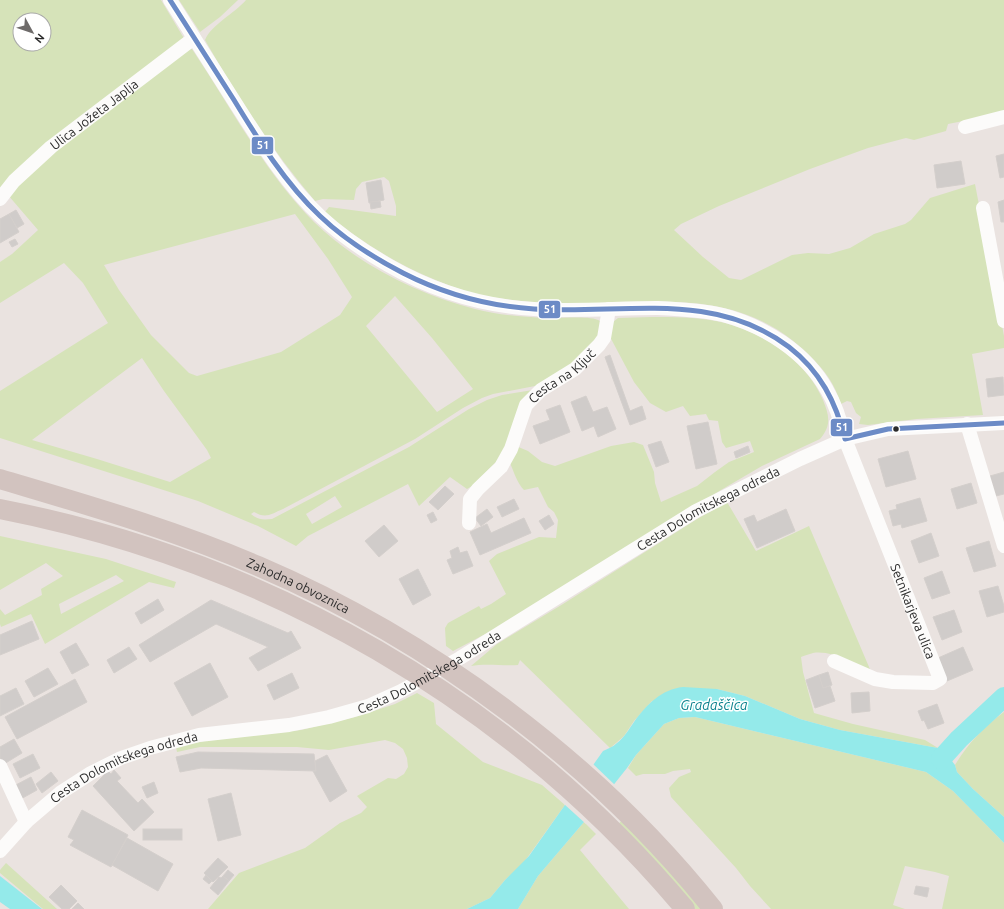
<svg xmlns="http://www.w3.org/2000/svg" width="1004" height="909" viewBox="0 0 1004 909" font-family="Ubuntu,sans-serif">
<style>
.green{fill:#d6e3b9;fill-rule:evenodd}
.water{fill:#94eaea}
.pier{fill:#eae3e0}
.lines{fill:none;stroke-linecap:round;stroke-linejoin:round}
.river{stroke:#94eaea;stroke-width:20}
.building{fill:#d0ccca;stroke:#d4cfcc}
.minor{stroke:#fcfbfa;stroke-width:14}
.highway{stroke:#d2c3bf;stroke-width:20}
.bus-1-casing{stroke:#fff;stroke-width:8}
.bus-1{stroke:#6c8bc6;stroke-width:5}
.bus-dot{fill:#2b2b2b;stroke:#fff;stroke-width:1.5}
.labels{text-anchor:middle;stroke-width:3;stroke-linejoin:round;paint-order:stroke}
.street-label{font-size:13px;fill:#2b2b2b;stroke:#fff}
.water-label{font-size:14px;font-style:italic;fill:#0d828e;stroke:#fff}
.line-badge{stroke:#fff;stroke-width:1.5}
.badge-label{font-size:11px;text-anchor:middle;font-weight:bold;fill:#fff}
</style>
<rect width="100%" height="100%" fill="#eae3e0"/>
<g class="green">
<path d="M0,0h161l24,40 -185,149zM20,20h24v24h-24z"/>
<polygon points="179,0 238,0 220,17 200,32"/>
<path d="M246,0h758v113l-56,11 -2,7 -32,9 -8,-2 -38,10 -58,21 -91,37 -38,18 -7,6 29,27 26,21 12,2 51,-25 16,-2 21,1 21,-6 24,-14 31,-10 6,-4 19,-22 45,-14 29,152v12l-32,6 11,61 -66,4 -49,6 -9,-1 2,-7 -5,-4 -5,-11 -4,-1 -6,3c-3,-6 -4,-12 -7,-17 -8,-17 -28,-36 -42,-47 -65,-50 -136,-37 -212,-36 -32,0 -65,-3 -96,-8 -16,-3 -31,-9 -46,-15 -42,-17 -79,-40 -113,-69l4,-5 67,9v-10l-7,-25 -5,-4 -22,5 -6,7 -2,11 -31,-1 -8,2c-42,-49 -78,-105 -110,-161 6,-15 30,-27 41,-40z"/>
<path d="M190,48l2,1c39,58 72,123 122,173 43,42 103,72 161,87 23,6 47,8 72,9 13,1 43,-3 53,3l-1,15 -26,27 -33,22 -47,9 -11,4 -19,10 -48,31 -132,70c-12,5 -17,10 -29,3l-3,2c7,6 12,6 21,5l137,-72 60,-38 18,-9 15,-5 31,-5 -30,65 -31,31 -5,3 -17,-12 -31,29 -11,-22 -100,52 -12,10 -38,-20 -60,-25 -198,-63v-47l108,-68 -25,-40 -19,-20 -64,40v-41l12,-8 26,-24 -30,-35 28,-30zM295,214l33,45 24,38 -12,18 -59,37 -84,24 -8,-3 -38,-38 -32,-45 -15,-25zM395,296l37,42 41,51 -36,23 -71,-86zM142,358l22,33 43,59 4,8 -41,24 -73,-23 -65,-19zM335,496l7,11 -30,17 -6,-10z"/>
<path d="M652,317c21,0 43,0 64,4 42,8 90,38 107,79 6,15 9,25 -3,39l-58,27 -41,24 -228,140 -40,21 -7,-5 -1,-18 3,-5 31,-17 2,3 10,-5 15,-10 -17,-33 8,-7 42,-17 17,1 2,-18 -4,-8 -6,-5 -10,-20 -14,3c-7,-7 -10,-18 -14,-27l6,-17 12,5 14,11 13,4 56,-20 23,-4 9,3 11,27 1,11 6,19 36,-16 18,-14 14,-10 25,-10 -4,-11 -24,7 -4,-6 -4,-21 -9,-1 -3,-6 -16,2 -7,-10 -17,6 -16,-9 -16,-21 -25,-47 4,-13 5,-4z"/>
<path d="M727,502l29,49 53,-25 63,148c-18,-9 -38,-24 -59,-21 -4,1 -9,3 -12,4l2,15 11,41 39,11 72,16 13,8 -98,-18 -40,-11 -55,-23 -28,-7 -65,12 -18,20 -10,15 -8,7 -6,5 -90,-88 -2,5c-15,1 -33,-2 -47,1l26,-22 66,-40 134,-85z"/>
<path d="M0,536l106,23 70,23 -2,6 -25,-6 -104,62 -14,-30 -30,13 -1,-3v-15l5,6 37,-20 -1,-6 22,-13 -17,-13 -46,27zM116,575l8,6 -63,33 -2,-10z"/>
<polygon points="417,693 434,703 436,724 483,762 542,785 565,805 522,865 505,880 490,898 467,909 208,909 239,873 305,848 340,823 361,813 367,807 357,796 388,778 396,779 404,774 408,767 407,758 403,749 395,743 385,740 329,750 297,747 200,747 177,752 176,747 204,741 301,730 355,717 395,704"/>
<path d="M1004,712v105l-31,-28 -16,-17 -2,-7c13,-22 29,-38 49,-53z"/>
<polygon points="695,717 926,772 953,791 1004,843 1004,909 942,909 949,876 935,872 905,866 893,905 905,909 771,909 750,886 736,868 671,797 669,788 679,777 691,772 690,769 673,771 665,774 643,774 636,776 628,768 636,755 664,724 679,718"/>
<polygon points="621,821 636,835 703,909 695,909 618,825"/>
<polygon points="584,822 596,834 580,850 629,909 518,909 538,876"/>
<polygon points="6,863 57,909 43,909 0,873 0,870"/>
</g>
<g class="water">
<path d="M683,687l34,2 28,7 55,23 40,11 98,18 8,5 9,12 2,7 16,17 31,28v26l-51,-52 -27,-19 -231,-55 -16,1 -15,6 -28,31 -9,13 -43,54 -46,54 -20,33h-51l23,-11 15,-18 24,-24 74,-105c4,-2 10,-4 14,-8 7,-5 12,-14 17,-21 12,-17 28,-33 49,-35z"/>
<polygon points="0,876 42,909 10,909 0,902"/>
</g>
<polygon class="pier" points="592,763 616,786 586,824 564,804"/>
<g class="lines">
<polyline class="river" points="941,759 959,739 1004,697"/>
</g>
<g class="building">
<polygon points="1004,154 1004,177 1000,178 996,156"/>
<polygon points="961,161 965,184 937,188 934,165"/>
<polygon points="381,180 384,200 369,203 366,183"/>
<polygon points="1004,200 1004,222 1001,222 998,202"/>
<polygon points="380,201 381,207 371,209 370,202"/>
<polygon points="16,210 24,224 17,228 9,214"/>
<polygon points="9,214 19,232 0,243 0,219"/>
<polygon points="15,239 18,244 12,247 9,242"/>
<polygon points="610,355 630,411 642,406 646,419 630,425 605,357"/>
<polygon points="1003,377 1004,395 988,397 986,379"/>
<polygon points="586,396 593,412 607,407 616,429 598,437 594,426 582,431 571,402"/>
<polygon points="560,405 570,432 540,444 533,426 550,420 546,410"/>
<polygon points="708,422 717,464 696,469 687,426"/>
<polygon points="661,441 669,462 656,467 648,445"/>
<polygon points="748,446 750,452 736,458 734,452"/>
<polygon points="908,451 916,479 886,487 878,459"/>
<polygon points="1004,472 1004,494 996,496 990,476"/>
<polygon points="971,483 977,503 957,509 951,489"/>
<polygon points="445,486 454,494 438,510 429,502"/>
<polygon points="920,498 927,521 902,528 901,524 893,526 889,511 897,509 896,505"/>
<polygon points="514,499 519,509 502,517 497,507"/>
<polygon points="487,509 493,517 481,526 475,518"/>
<polygon points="786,509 795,531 757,548 744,519 754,515 757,522"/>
<polygon points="433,512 437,520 431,523 427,515"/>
<polygon points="549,515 554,524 545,530 539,521"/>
<polygon points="524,518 531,533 480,555 470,532 487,524 491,533"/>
<polygon points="384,525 398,541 379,557 365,541"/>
<polygon points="931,533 939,556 919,563 911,541"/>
<polygon points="989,541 996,566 974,572 966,548"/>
<polygon points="458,547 460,553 467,551 473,566 453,574 447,560 452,558 450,551"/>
<polygon points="418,569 431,595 413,605 399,579"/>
<polygon points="942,571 950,593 932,599 924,578"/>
<polygon points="998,586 1004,606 1004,612 987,617 979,591"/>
<polygon points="158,599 164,610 141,624 135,613"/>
<polygon points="211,600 288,633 291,631 301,648 258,671 249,658 268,647 216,624 150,662 139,645"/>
<polygon points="954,610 962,632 942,640 933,617"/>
<polygon points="32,621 39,639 0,655 0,635"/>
<polygon points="76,643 89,665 72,674 60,652"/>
<polygon points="129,647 137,659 114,673 107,660"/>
<polygon points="963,647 973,670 947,681 938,658"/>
<polygon points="210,663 228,697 192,716 174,683"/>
<polygon points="48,668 58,684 34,697 25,681"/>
<polygon points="828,672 832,685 823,688 819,675"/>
<polygon points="292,673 299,688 274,700 267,685"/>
<polygon points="819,675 823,688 830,686 835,701 815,708 806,680"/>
<polygon points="75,679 87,702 17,739 5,717"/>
<polygon points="16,688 24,704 0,716 0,696"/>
<polygon points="869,692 870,711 852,713 851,693"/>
<polygon points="937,704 944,723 928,729 924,720 922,721 918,711"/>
<polygon points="14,739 22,753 4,764 0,758 0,747"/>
<polygon points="198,752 314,754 316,771 201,768 180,772 176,757"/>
<polygon points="33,754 40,768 20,778 13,764"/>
<polygon points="327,755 347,791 330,802 313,771 316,771 315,761"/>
<polygon points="114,770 121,778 117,781 138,803 142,799 154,812 134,831 93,786 108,771 111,774"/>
<polygon points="51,772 58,781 42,793 36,784"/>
<polygon points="31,777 37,790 19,800 12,787"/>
<polygon points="154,782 158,793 147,798 142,787"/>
<polygon points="231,793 241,835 218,841 208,799"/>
<polygon points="82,810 128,835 111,867 70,845 74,840 68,837"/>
<rect x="143" y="829" width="39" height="11"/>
<polygon points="127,838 173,864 158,891 112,865"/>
<polygon points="218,858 228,867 213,882 204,873"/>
<polygon points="228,870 234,875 229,881 223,876"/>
<polygon points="206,875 212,881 209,884 203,879"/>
<polygon points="223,876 229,881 218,895 210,888 219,877 221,878"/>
<polygon points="61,885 77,901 69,909 62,909 49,897"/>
<polygon points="916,886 929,888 927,897 914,894"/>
<polygon points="78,903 84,909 72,909"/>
</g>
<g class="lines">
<g class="minor">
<path id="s1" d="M170,0c22,35 44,69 66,104 25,39 51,81 84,112 21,20 44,35 68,49 45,26 94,41 146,44 41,3 82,-1 123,-1 22,1 45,2 66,7 41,11 83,37 104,75 9,15 14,32 18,49l95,240 -7,4 -40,-1 -18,-3 -41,-18"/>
<polyline points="965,127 1004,117"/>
<path id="s2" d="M0,199l14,-18 37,-34 143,-109"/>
<polyline points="983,208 1004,321"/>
<polyline points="967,424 1004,546"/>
<path id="s3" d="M469,523l1,-24 8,-10 23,-22 10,-18 15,-44 15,-15 34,-21 24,-24 5,-7 5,-29"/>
<polyline points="0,766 26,822"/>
<path id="s4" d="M0,851l26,-29 34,-29 31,-20 30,-15 29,-10 49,-13 90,-10 40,-8 39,-11 33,-15 59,-33 236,-147 104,-52 45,-20 43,-10 116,-6"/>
</g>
<g class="highway">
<path id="s5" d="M0,479c87,26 175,51 258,87 173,74 338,196 455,343"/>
<path d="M0,509c267,52 510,191 685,400"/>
</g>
<defs>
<path id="bus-1" d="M170,0c21,33 43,67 64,100 25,41 51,83 86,116 24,23 54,42 83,57 41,21 85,33 131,36 88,6 178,-20 255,38 31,24 47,55 56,92l43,-10 116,-6"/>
</defs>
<use href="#bus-1" class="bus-1-casing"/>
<use href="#bus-1" class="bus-1"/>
</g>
<circle class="bus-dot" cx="896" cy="429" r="3.5"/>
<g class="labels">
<g class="street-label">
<text dy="5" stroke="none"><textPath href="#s2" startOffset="127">Ulica Jožeta Japlja</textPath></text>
<text dy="5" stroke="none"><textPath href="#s3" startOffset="182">Cesta na Ključ</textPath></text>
<text dy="5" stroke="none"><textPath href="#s4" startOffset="801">Cesta Dolomitskega odreda</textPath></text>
<text dy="5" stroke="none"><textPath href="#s5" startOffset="317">Zahodna obvoznica</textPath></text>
<text dy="5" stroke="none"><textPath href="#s1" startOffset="1060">Setnikarjeva ulica</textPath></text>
<text dy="5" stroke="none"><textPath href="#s4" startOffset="477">Cesta Dolomitskega odreda</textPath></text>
<text dy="5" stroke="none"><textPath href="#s4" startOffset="153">Cesta Dolomitskega odreda</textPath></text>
</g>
<g class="water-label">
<text x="714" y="710">Gradaščica</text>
</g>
</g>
<g class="line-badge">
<rect x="251" y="136" width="23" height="19" rx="4" fill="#6c8bc6"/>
<rect x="538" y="300" width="23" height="19" rx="4" fill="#6c8bc6"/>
<rect x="830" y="418" width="23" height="19" rx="4" fill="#6c8bc6"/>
</g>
<g class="badge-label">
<text x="263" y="149">51</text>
<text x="550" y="313">51</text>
<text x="842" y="431">51</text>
</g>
<g transform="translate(32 32) rotate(130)"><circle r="19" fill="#ffffff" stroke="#aaaaaa"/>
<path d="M0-3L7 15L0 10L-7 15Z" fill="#6e6b6a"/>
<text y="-6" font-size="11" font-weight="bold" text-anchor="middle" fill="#2b2b2b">N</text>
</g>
</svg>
